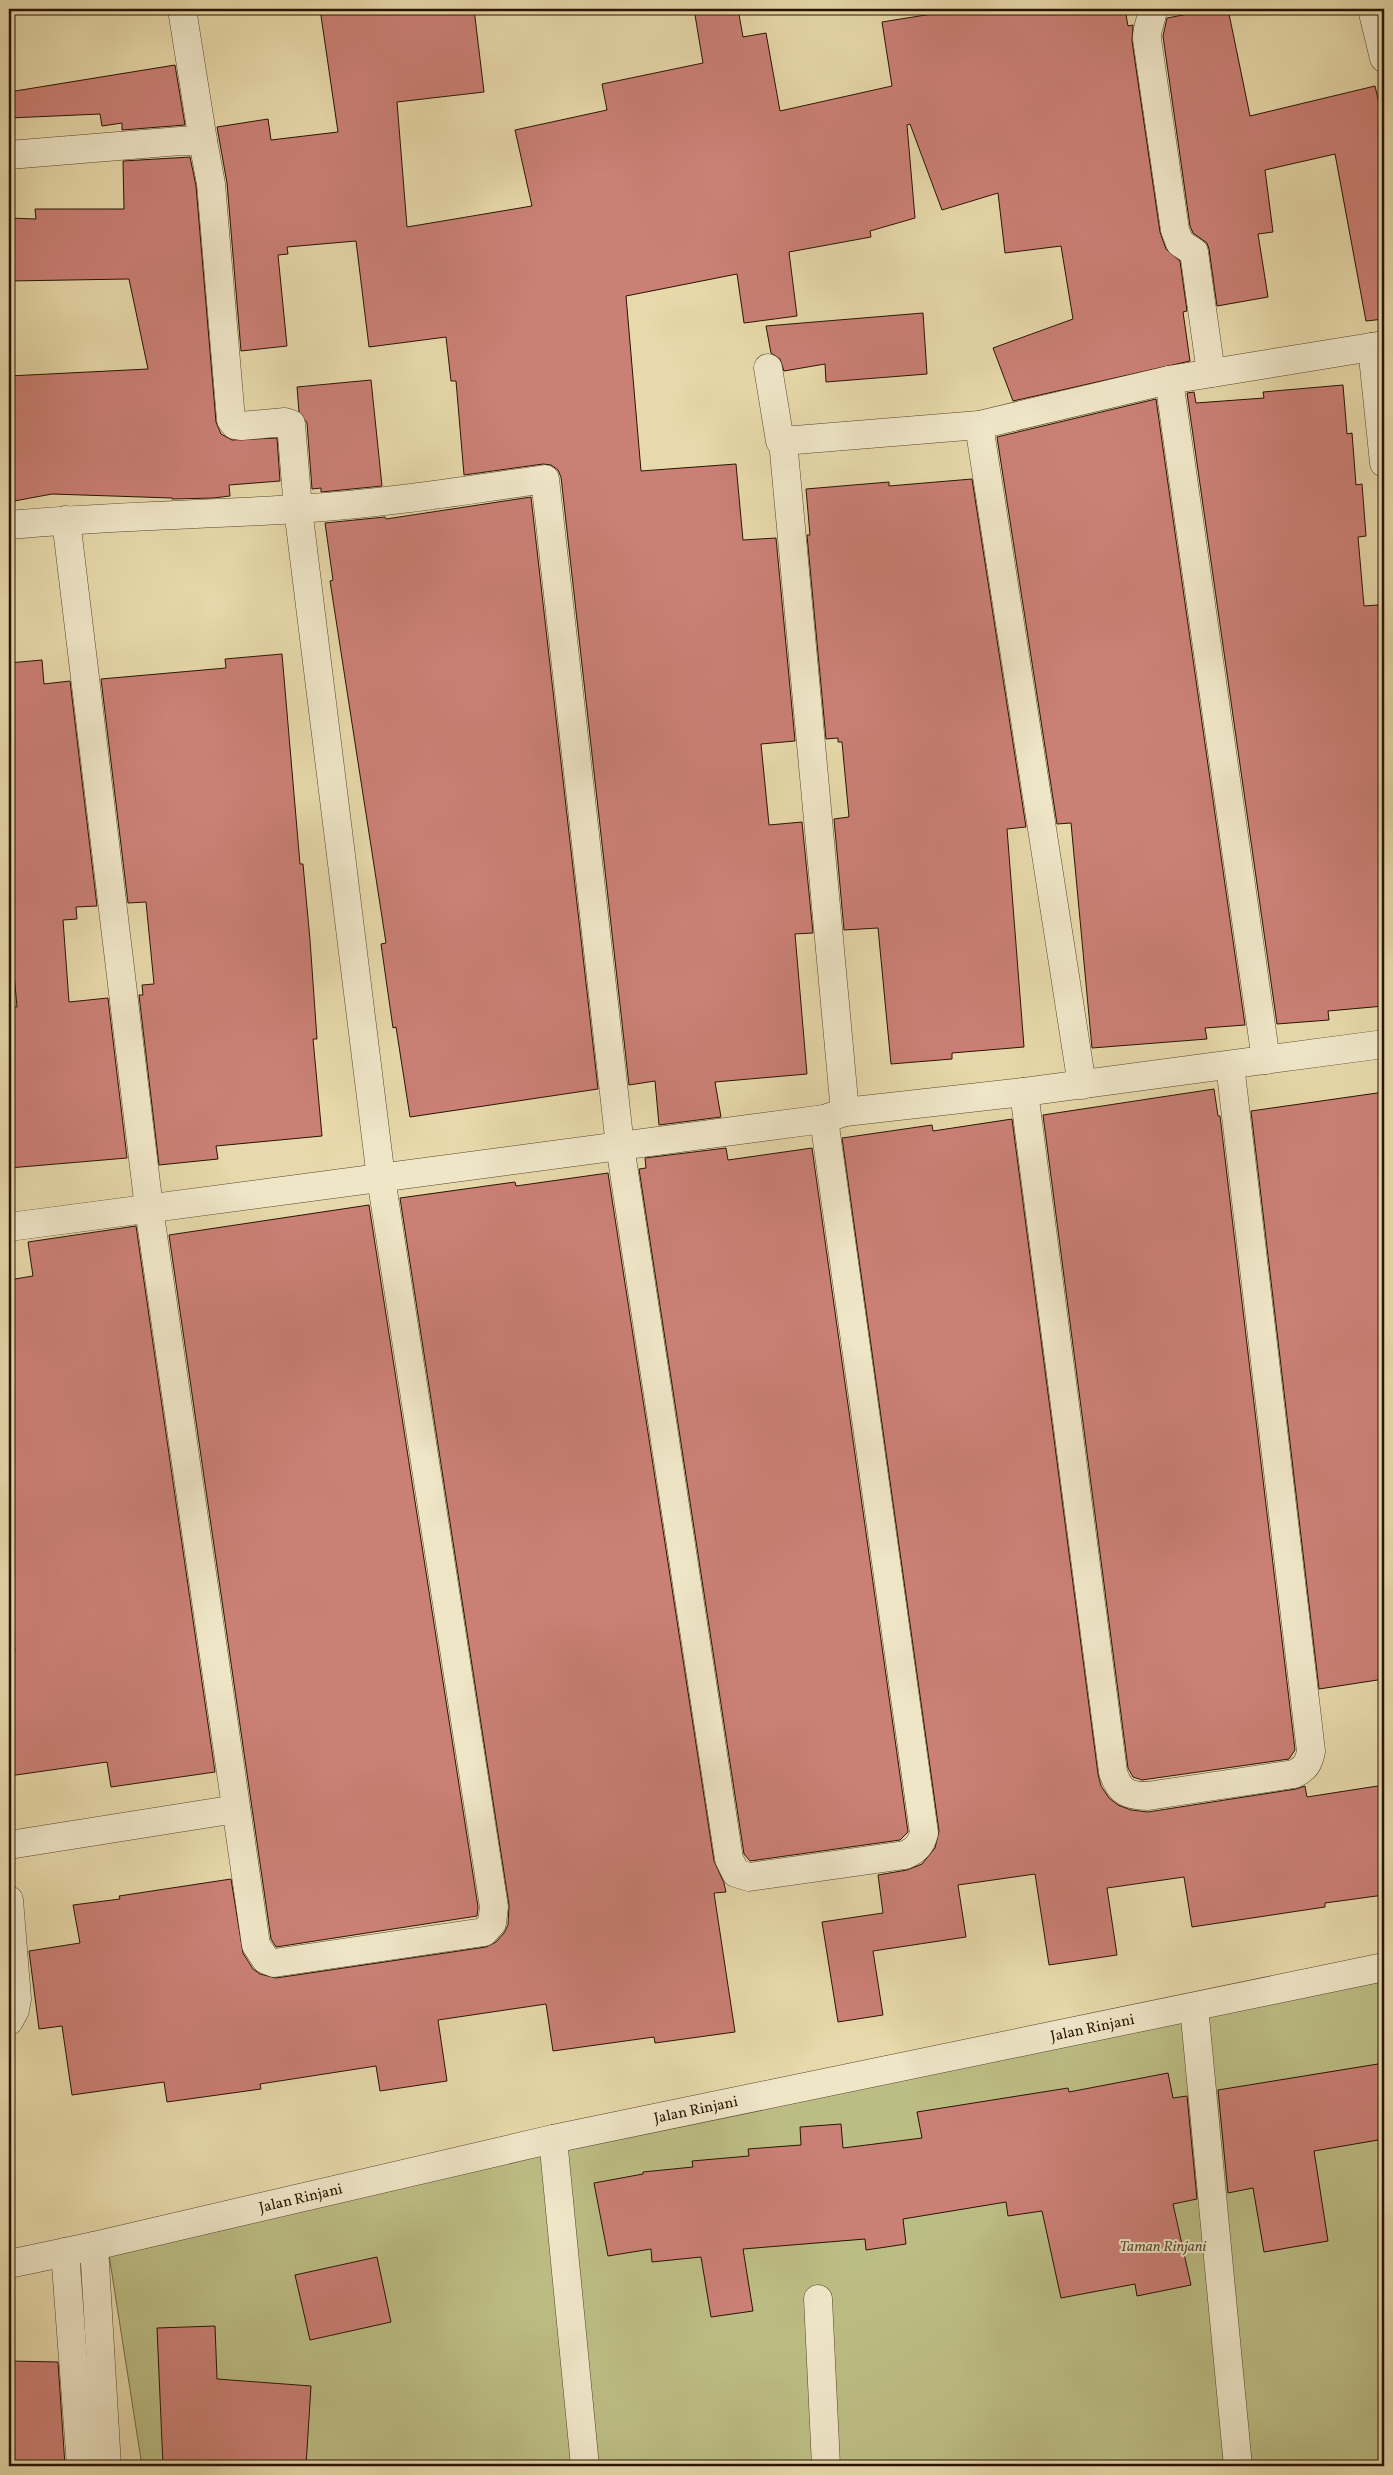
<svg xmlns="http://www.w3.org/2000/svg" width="1393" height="2475" viewBox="0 0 1393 2475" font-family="Vollkorn,serif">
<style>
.green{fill:#bcbd84;stroke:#726843}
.building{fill:#cb8076;stroke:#291302}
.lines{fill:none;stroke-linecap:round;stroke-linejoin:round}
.minor-casing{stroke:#58442c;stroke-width:29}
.minor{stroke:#efe6c8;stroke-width:28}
.labels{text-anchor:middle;stroke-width:4;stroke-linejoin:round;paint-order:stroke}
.street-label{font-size:15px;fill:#291302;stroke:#efe6c8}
.park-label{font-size:15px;font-style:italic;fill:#5c4e30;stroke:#efe6c8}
</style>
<rect width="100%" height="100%" fill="#e7d9ab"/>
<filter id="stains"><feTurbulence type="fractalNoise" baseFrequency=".004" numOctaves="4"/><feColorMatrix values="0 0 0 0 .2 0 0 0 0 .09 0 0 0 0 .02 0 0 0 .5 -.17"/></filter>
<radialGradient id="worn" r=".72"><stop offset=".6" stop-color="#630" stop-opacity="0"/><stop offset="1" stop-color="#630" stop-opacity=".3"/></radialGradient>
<polygon class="green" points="1384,1975 1384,2466 142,2466 107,2242"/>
<g class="building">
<polygon points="320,9 474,9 484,92 397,102 407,227 532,206 515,130 607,110 602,84 703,63 694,9 738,9 743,37 766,33 780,111 892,86 882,22 963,9 1125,9 1128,26 1133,25 1132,41 1160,232 1166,249 1180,261 1187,311 1183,312 1190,361 1013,401 993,348 1073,319 1061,246 1005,253 998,193 942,210 910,124 907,125 915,218 870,231 871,237 789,252 797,316 744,323 737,274 626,296 641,471 736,464 743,540 776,538 795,741 761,744 769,825 802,822 813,933 795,934 807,1074 715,1082 721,1117 659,1125 655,1081 629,1085 561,477 558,470 551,465 543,464 464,475 456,381 451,381 446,337 369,347 356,241 287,247 288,254 278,255 287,346 241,351 227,183 217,127 268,119 271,140 338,132"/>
<polygon points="1215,9 1228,9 1250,116 1375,86 1384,125 1384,319 1366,321 1335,154 1265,170 1273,232 1258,234 1268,297 1217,306 1209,249 1207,243 1193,233 1190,226 1163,36 1167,18"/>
<polygon points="175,65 185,125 122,130 122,123 102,126 100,114 9,118 9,92"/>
<polygon points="190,157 196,186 216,422 221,434 232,440 277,438 280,481 229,485 230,496 213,498 172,499 172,498 52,494 9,502 9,376 148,369 129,279 9,281 9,218 36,219 35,209 124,209 123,161"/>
<polygon points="923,313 927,374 826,382 825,364 784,371 780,359 771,353 766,326"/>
<polygon points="371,380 382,486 321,492 321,488 312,489 307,423 299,412 297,387"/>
<polygon points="1343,385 1347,434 1352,433 1356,485 1362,484 1366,536 1358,537 1364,606 1378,605 1384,678 1384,1006 1328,1011 1329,1020 1277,1024 1187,393 1194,392 1196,403 1264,398 1263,392"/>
<polygon points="1156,399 1245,1025 1205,1028 1207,1039 1092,1048 1071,823 1057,824 997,437"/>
<polygon points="972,479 1026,827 1007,829 1024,1047 952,1053 952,1059 891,1064 878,928 844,930 834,819 849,817 842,742 838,742 838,738 826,739 807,535 810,535 806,489 889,482 889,486"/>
<polygon points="531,497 598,1089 410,1117 396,1027 393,1028 381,944 386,943 330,581 333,580 325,523 385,517 386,519"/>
<polygon points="282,654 300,864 303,864 310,940 317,1039 313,1039 322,1136 216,1146 218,1159 159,1165 139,995 143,995 142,985 154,984 146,902 128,903 101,679 226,668 225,659"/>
<polygon points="42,660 44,684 70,681 97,906 76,907 77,919 63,920 69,1002 108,998 127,1158 9,1168 9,1096 12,1096 9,1052 9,1007 17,1007 9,916 9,663"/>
<polygon points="1214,1089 1218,1116 1220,1116 1295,1750 1289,1759 1142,1780 1133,1777 1128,1768 1043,1115"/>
<polygon points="1384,1092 1384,1679 1319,1689 1251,1111"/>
<polygon points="1012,1119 1098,1774 1101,1786 1109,1798 1118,1805 1131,1810 1148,1812 1296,1789 1305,1786 1307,1797 1384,1785 1384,1895 1325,1903 1325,1907 1192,1927 1184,1877 1107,1888 1117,1955 1049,1965 1035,1874 958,1885 966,1937 873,1951 883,2015 838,2022 822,1922 883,1913 878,1875 907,1870 922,1864 935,1848 939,1831 842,1138 932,1125 933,1131"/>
<polygon points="726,1148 728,1160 812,1148 908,1832 900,1840 750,1861 744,1854 639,1169 646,1168 645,1158"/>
<polygon points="608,1173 714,1861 724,1883 726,1892 714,1893 735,2032 655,2043 654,2037 553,2051 546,2004 438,2020 447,2081 380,2091 376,2066 260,2084 261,2089 167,2102 164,2082 72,2095 62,2026 39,2029 29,1951 80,1943 73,1905 120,1899 119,1896 231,1879 243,1953 253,1969 260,1974 276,1978 486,1947 496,1942 504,1933 508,1925 509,1905 400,1198 515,1182 516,1186"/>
<polygon points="369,1205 478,1907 477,1916 276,1947 271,1939 169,1235"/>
<polygon points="136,1226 215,1772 111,1787 107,1762 9,1776 9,1651 15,1651 9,1612 9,1280 33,1276 28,1242"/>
<polygon points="1384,2063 1384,2139 1314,2151 1328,2241 1264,2252 1253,2188 1228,2193 1218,2090"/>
<polygon points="1168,2073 1173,2098 1187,2096 1197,2199 1173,2204 1191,2285 1137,2296 1135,2284 1061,2298 1042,2211 1008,2216 1006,2202 903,2219 906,2244 866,2250 865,2239 743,2249 753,2311 711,2317 701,2257 652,2262 651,2249 608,2256 594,2183 643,2174 643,2172 693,2167 692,2161 749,2156 748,2149 801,2145 800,2127 841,2124 843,2148 922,2138 917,2112 1068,2088 1069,2092"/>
<polygon points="377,2257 391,2322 310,2340 295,2275"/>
<polygon points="215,2326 217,2379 311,2386 306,2466 163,2466 157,2328"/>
<polygon points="9,2361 58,2362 65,2466 10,2466"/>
</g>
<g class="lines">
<defs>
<g id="minor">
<polyline points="182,9 203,141"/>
<path d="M1153,9c-1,11 -7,19 -6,30l28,191 5,13 14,9 17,121"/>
<polyline points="1372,9 1384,58"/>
<polyline points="9,155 180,141 203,141 211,184 231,420 235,425 241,426 285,422 291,424 298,509 381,1178 494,1907 492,1923 484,1932 274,1963 266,1960 256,1945 149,1208 66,520"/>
<polyline points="1372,347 1384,463"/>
<polyline points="768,368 780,441 783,441 979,425 1169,380 1384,345"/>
<polyline points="1169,380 1266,1060"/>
<polyline points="979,425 1082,1085"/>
<polyline points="783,441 845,1112"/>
<path d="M9,525c96,-9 192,-10 288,-16 83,-5 166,-18 248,-30l75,667 109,713 7,14 13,4 156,-22c11,-5 16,-10 19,-22l-100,-714"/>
<path d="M1024,1092l89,680c6,20 15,24 35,24l146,-22c11,-5 15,-11 17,-23l-81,-686"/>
<polyline points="9,1227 824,1119 845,1112 1024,1092 1384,1044"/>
<polyline points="9,1845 236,1809"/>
<polyline points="9,1900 17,1999 15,2010 9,2021"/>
<polyline points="1194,2007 1238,2466"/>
<polyline points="553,2139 585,2466"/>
<polyline points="94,2246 107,2466"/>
<polyline points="65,2252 81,2466"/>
<path id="s1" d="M9,2264l85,-18 459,-107 831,-172"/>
<polyline points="818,2299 826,2466"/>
</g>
</defs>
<use href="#minor" class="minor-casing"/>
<use href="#minor" class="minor"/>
</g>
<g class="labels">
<g class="street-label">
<text dy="5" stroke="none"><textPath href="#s1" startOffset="1109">Jalan Rinjani</textPath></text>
<text dy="5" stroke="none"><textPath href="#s1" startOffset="704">Jalan Rinjani</textPath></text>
<text dy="5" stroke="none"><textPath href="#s1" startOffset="299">Jalan Rinjani</textPath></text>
</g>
<g class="park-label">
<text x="1163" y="2251">Taman Rinjani</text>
</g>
</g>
<rect width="1393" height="2475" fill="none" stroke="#e7d9ab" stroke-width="30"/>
<rect x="10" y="10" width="1373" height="2455" fill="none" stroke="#291302" stroke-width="2.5"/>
<rect x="15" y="15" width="1363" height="2445" fill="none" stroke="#291302"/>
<rect width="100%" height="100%" filter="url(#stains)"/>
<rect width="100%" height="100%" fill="url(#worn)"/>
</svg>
